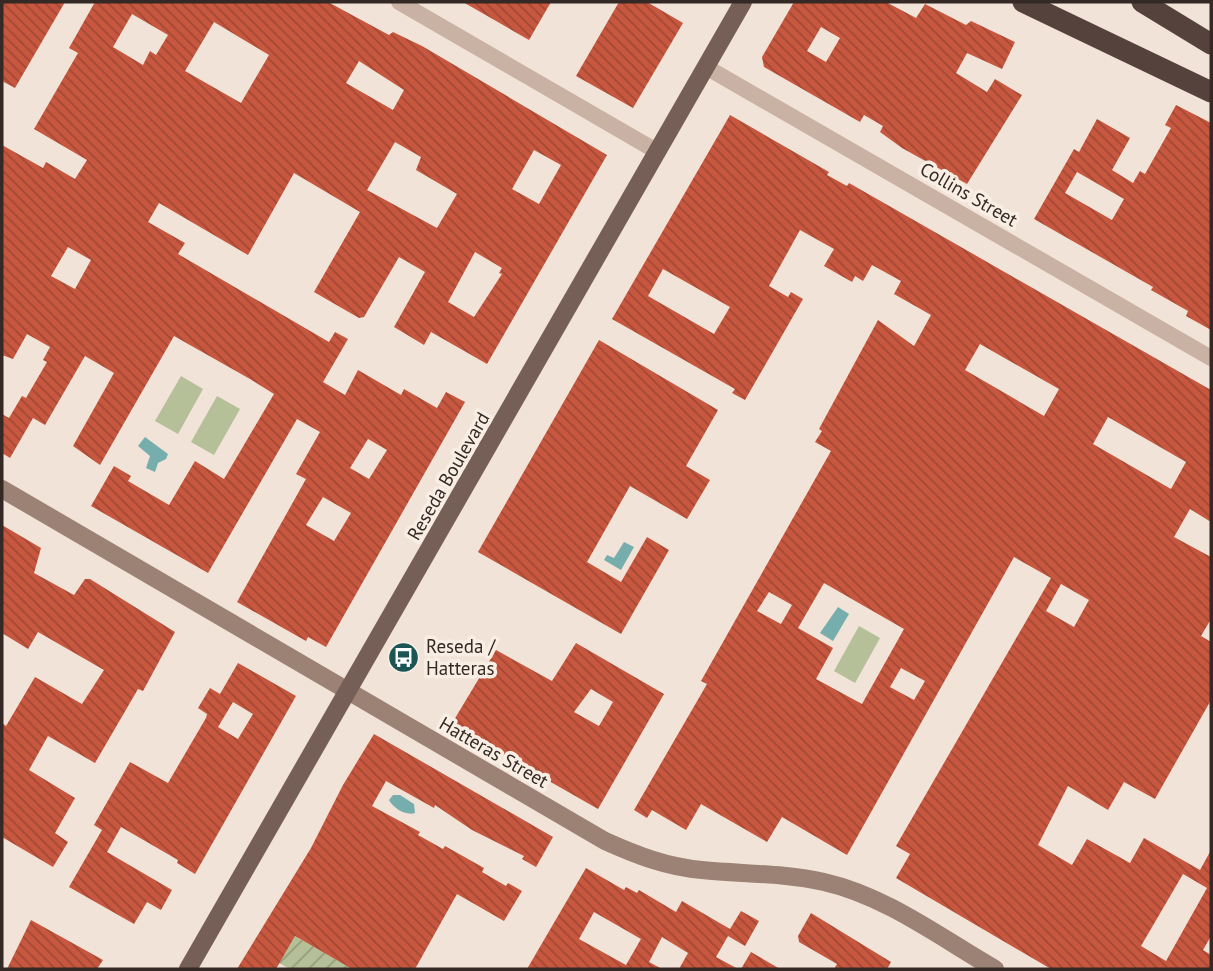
<svg xmlns="http://www.w3.org/2000/svg" width="1213" height="971" viewBox="0 0 1213 971" font-family="'PT Sans',sans-serif">
<style>
.garden{fill:url(#garden-furrows)}
.pitch{fill:#b5c098}
.water{fill:#76aead}
.building{fill:url(#building-back-hatch);fill-rule:evenodd}
.lines{fill:none;stroke-linecap:round;stroke-linejoin:round}
.street{stroke:#c9b2a4;stroke-width:16}
.secondary{stroke:#9c8175;stroke-width:18}
.primary{stroke:#765f56;stroke-width:18}
.highway{stroke:#55423c;stroke-width:21}
.labels{text-anchor:middle;stroke-width:7;stroke-linejoin:round;paint-order:stroke}
.street-label{font-size:19px;fill:#342925;stroke:#f9eee4}
.poi-label{font-size:19px;fill:#342925;stroke:#f9eee4;text-anchor:start}
</style>
<defs>
<pattern id="garden-furrows" width="10" height="10" patternUnits="userSpaceOnUse" patternTransform="scale(1.75)"><rect width="10" height="10" fill="#b5c098"/><path d="M-1 1l2-2M0 10L10 0M9 11l2-2" fill="none" stroke="#949c7c"/></pattern>
<pattern id="building-back-hatch" width="6" height="6" patternUnits="userSpaceOnUse" patternTransform="scale(1.75)"><rect width="6" height="6" fill="#c7573f"/><path d="M-1 5l2 2M0 0l6 6M5-1l2 2" fill="none" stroke="#a24835"/></pattern>
</defs>
<rect width="100%" height="100%" fill="#f1e3d7"/>
<polygon class="garden" points="295,936 352,969 290,969 279,963"/>
<g class="pitch">
<polygon points="181,376 203,389 178,434 155,421"/>
<polygon points="217,396 240,409 214,455 191,442"/>
<polygon points="859,626 880,638 855,683 834,671"/>
</g>
<g class="water">
<polygon points="145,437 168,454 166,459 158,463 155,472 146,468 150,456 138,446"/>
<polygon points="624,542 634,547 621,570 604,560 607,555 614,558"/>
<polygon points="838,607 849,614 833,641 820,633"/>
<path d="M393,795h7l14,9 1,9c-9,3 -22,-5 -26,-13z"/>
</g>
<g class="building">
<polygon points="2,2 65,2 15,88 2,81"/>
<path d="M95,2h233l61,33 4,-3 29,14 185,109 -120,209 -56,-32 -7,13 -30,-18 31,-55 -26,-15 -35,60 -5,1 -45,-26 46,-80 -66,-39 -46,82 -89,-52 -11,19 37,21 -7,11 151,88 6,-10 13,7 -25,43 22,13 13,-25 43,25 3,-6 33,19 9,-16 19,10 -139,245 -18,-10 -2,4 -69,-39 69,-123 -10,-5 24,-42 -23,-13 -89,154 -117,-67 23,-40 17,10 -3,5 41,24 26,-44 29,18 50,-85 -24,-15 -76,-43 -74,129 -27,-19 41,-73 -29,-17 -40,69 -12,-7 -23,40 -8,-5v-39l7,4 13,-22 4,2 21,-36 -4,-2 7,-13 -23,-13 -14,25 -11,-4v-210l41,23 3,-6 29,17 12,-19 -53,-31 44,-76 -9,-5zM132,14l36,21 -12,20 -6,-4 -7,14 -30,-18zM214,22l55,33 -28,48 -56,-32zM359,61l45,29 -11,20 -47,-27zM395,142l26,15 -5,13 41,24 -20,34 -70,-38zM534,150l27,15 -22,39 -27,-15zM68,247l23,13 -16,29 -24,-13zM475,252l27,16 -3,5 3,1 -28,43 -26,-15zM368,439l19,11 -18,29 -19,-11zM323,497l28,16 -17,28 -28,-16z"/>
<polygon points="463,2 551,2 529,40"/>
<polygon points="619,2 647,2 683,23 633,108 576,76"/>
<path d="M794,2h92l30,16 9,-14 41,21 5,-4 44,21 -13,27 -35,-16 -11,20 31,19 8,-13 27,16 -55,89 -65,-36 -22,-16 3,-6 -19,-11 -4,7 -96,-55 -2,-10zM821,27l19,11 -14,24 -19,-11z"/>
<path d="M1176,105l35,18v207l-25,-14 2,-5 -37,-21 2,-3 -119,-68 40,-70 5,3 18,-33 33,19 -18,32 21,13 7,-12 5,3 26,-46 -6,-3zM1077,172l47,27 -12,21 -47,-27z"/>
<path d="M730,115l99,57 -2,3 20,11 2,-3 362,207v132l-21,-13 -16,28 37,20v62l-10,17 10,6v58l-56,99 -31,-17 -16,28 -40,-24 -30,59 34,20 15,-26 43,24 14,-25 56,32 11,-20v86l-8,14 8,5v14h-160l-155,-91 14,-24 -14,-8 155,-268 -37,-21 -167,298 -65,-38 -15,25 -66,-38 -15,26 -34,-20 -5,8 -13,-8 73,-126 -6,-3 130,-230 -16,-9 7,-11 -3,-2 59,-109 36,26 17,-31 -37,-21 7,-13 -29,-16 -9,16 -8,-5 -3,6 -28,-16 10,-17 -34,-19 -31,56 19,11 3,-5 12,7 -58,101 -13,-7 3,-4 -123,-70zM663,269l67,38 -16,27 -66,-38zM980,344l79,45 -15,27 -79,-46zM1108,417l78,45 -15,27 -78,-45zM824,583l80,46 -42,75 -46,-25 17,-31 -35,-20zM1061,584l28,16 -15,27 -28,-16zM769,592l23,13 -11,19 -24,-13zM901,668l24,13 -11,19 -24,-13zM1183,874l24,14 -41,73 -25,-15z"/>
<polygon points="599,340 718,410 686,466 710,480 687,519 630,486 587,562 621,582 647,537 669,550 621,634 478,552"/>
<polygon points="2,525 41,548 34,573 74,595 85,579 90,579 175,632 143,691 138,689 95,763 48,736 29,770 75,798 55,833 68,842 53,867 2,837 2,723 6,726 35,677 82,704 104,670 38,632 28,649 2,633"/>
<path d="M576,643l88,51 -66,115 -147,-84 45,-75 56,31zM591,689l22,13 -14,24 -25,-14z"/>
<path d="M238,663l58,33 -101,178 -18,-11 1,-3 -57,-33 -14,25 65,38 -11,20 -14,-8 -13,22 -65,-37 33,-57 -8,-5 36,-63 38,21 38,-65 1,-4 -9,-6 12,-20 10,6zM233,702l20,12 -15,25 -20,-12z"/>
<polygon points="374,734 553,837 536,867 522,859 524,856 472,830 435,805 434,808 386,781 372,806 420,832 418,835 443,849 445,846 484,868 482,872 506,886 508,883 522,891 504,921 457,894 415,969 352,969 295,936 276,969 237,969 311,848 343,785"/>
<path d="M586,868l38,22 2,-3 11,6 2,-3 37,22 6,-11 48,28 11,-18 18,10 -14,25 -17,-10 -12,21 22,12h-59l9,-16 -26,-16 -13,25 13,7h-135zM594,912l47,27 -15,26 -47,-26z"/>
<polygon points="811,913 891,962 887,969 834,969 837,964 799,942 798,936"/>
<polygon points="31,920 103,960 97,969 7,969"/>
<polygon points="751,952 780,969 741,969"/>
</g>
<g class="lines">
<g class="street">
<polyline points="399,2 658,152"/>
<polyline points="706,67 1211,358"/>
</g>
<path class="secondary" d="M2,489l603,352c31,14 62,26 97,29 40,4 82,3 122,12 62,14 117,56 171,87"/>
<polyline class="primary" points="188,969 743,2"/>
<g class="highway">
<polyline points="1023,2 1211,92"/>
<polyline points="1142,2 1211,44"/>
</g>
</g>
<defs>
<symbol id="bus-disc" viewBox="-11 -11 22 22"><circle r="9.5" fill="#1b5555" stroke="#f9eee4"/><path d="M-5-6H5V4H4V6H2V4H-2V6H-4V4H-5ZM-3.5-4V0h7V-4ZM-3.5 1.2v1.5H-2V1.2ZM2 1.2v1.5H3.5V1.2Z" fill="#fff"/></symbol>
</defs>
<g fill-rule="evenodd">
<use href="#bus-disc" x="386" y="640" width="35" height="35"/>
</g>
<g class="labels">
<g class="street-label">
<text transform="translate(969 194) rotate(30)" y="7">Collins Street</text>
<text transform="translate(448 476) rotate(-60)" y="7">Reseda Boulevard</text>
<text transform="translate(494 752) rotate(30)" y="7">Hatteras Street</text>
</g>
<g class="poi-label">
<text x="426" y="653">Reseda /<tspan x="426" dy="22">Hatteras</tspan></text>
</g>
</g>
<rect width="1213" height="971" fill="none" stroke="#342925" stroke-width="7"/>
</svg>
